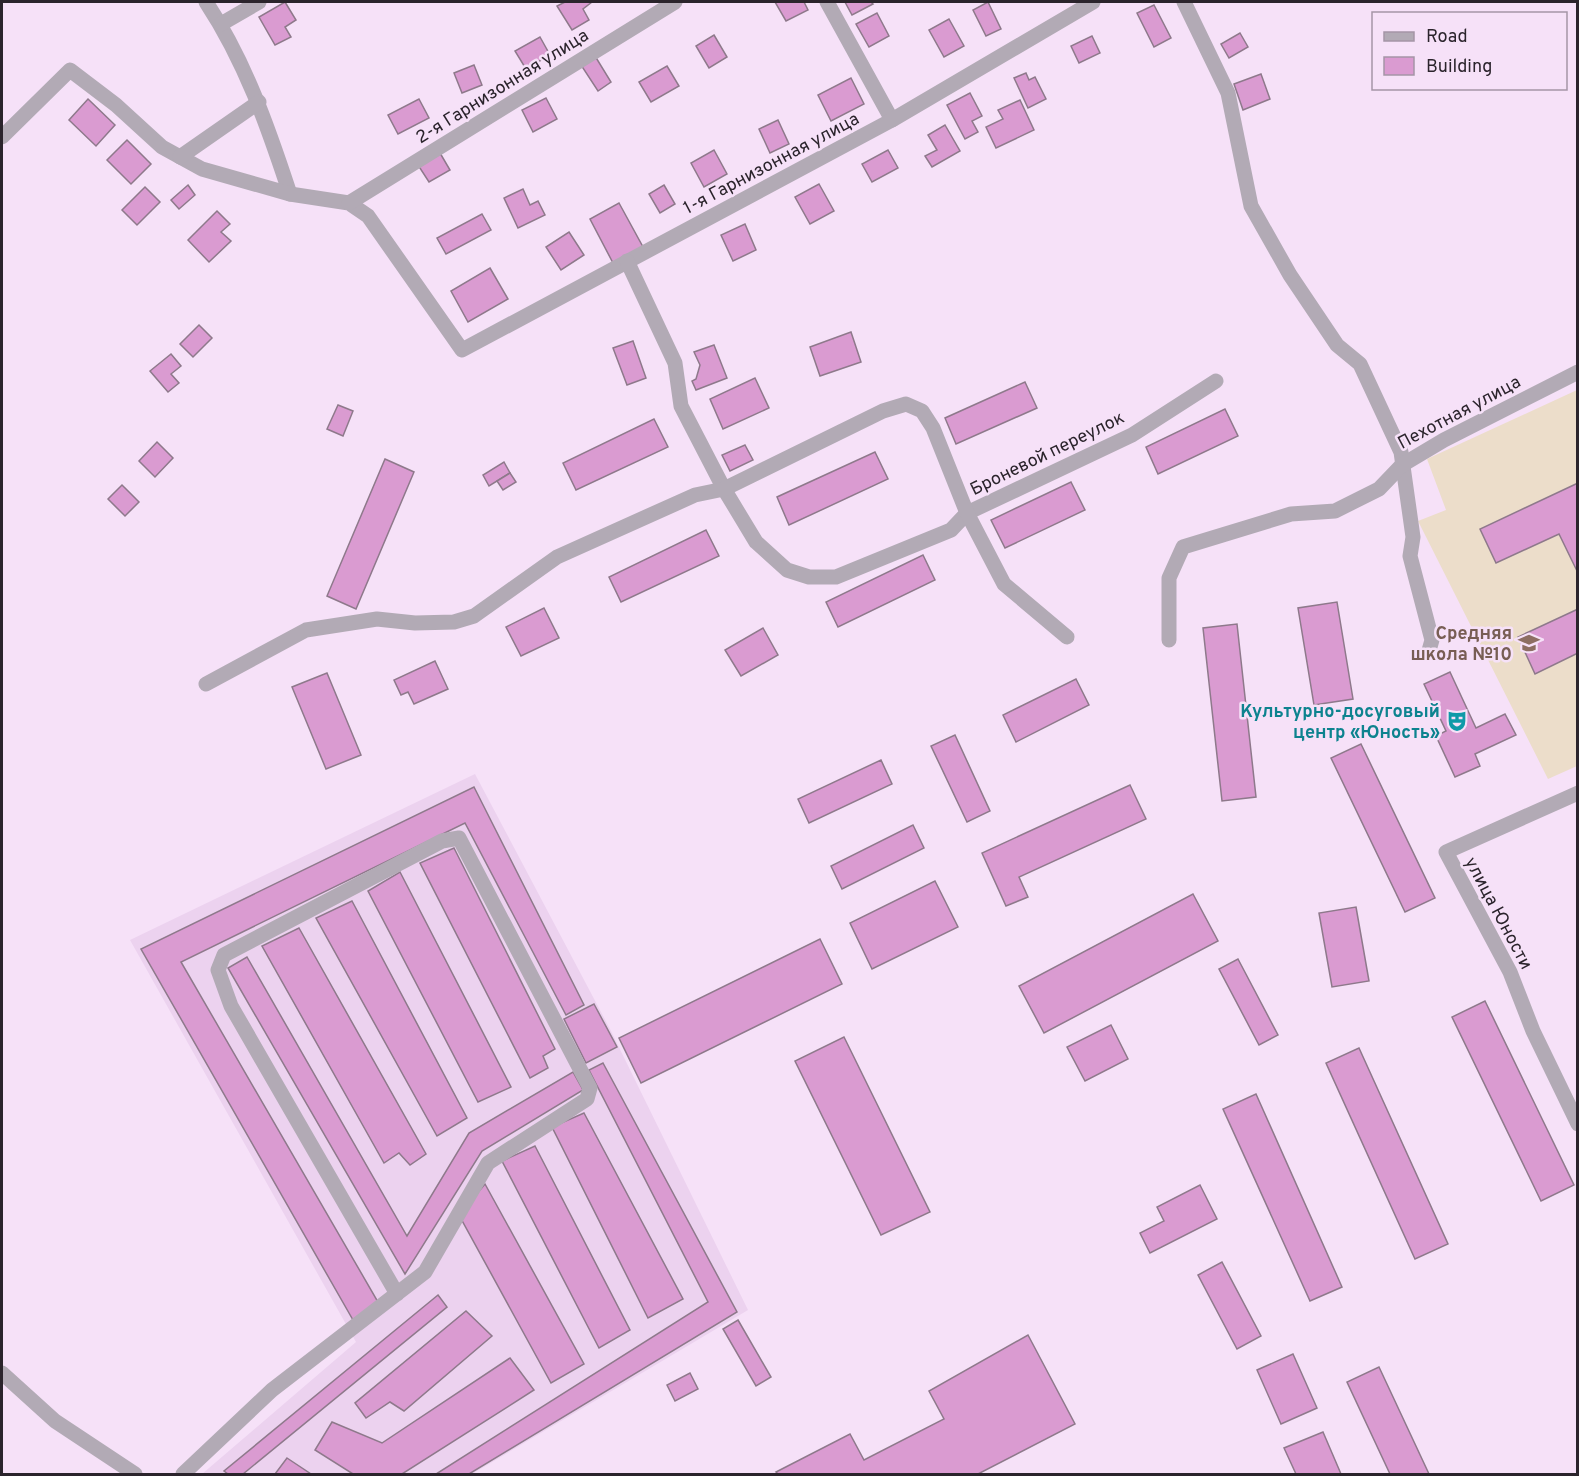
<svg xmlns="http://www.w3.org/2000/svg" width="1579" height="1476" viewBox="0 0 1579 1476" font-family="Overpass,sans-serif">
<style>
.built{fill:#ecd2ef}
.education{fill:#ecddca}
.building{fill:#da9bd1;stroke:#8e798b;stroke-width:1.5}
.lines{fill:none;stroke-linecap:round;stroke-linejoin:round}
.minor{stroke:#b2aab5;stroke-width:15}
.labels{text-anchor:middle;stroke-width:5;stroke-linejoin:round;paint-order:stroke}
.street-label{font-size:18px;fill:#2b242c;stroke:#f6e1f8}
.education-label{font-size:18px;font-weight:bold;fill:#785e54;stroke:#f6e1f8;text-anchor:end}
.culture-label{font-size:18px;font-weight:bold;fill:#0d838f;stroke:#f6e1f8;text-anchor:end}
</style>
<rect width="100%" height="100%" fill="#f6e1f8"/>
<polygon class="built" points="475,774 610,1029 748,1310 472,1474 202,1474 356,1342 130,940"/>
<polygon class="education" points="1577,390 1577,766 1548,779 1418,521 1446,510 1427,459"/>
<g class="building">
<polygon points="285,2 296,20 285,27 291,37 275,45 259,17"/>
<polygon points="565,2 592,2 583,9 589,20 572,30 557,6"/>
<polygon points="775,2 804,2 808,10 786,21"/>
<polygon points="845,2 871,2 873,4 852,15"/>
<polygon points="988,2 1001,29 986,36 973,10"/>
<polygon points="1154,5 1171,38 1154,47 1137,13"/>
<polygon points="877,13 889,36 869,47 856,24"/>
<polygon points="949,19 964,46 944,57 929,30"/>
<polygon points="1240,33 1248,47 1229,58 1221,44"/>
<polygon points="714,35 727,57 709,68 696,46"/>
<polygon points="1092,36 1100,53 1079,63 1071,46"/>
<polygon points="540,37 550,55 526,69 515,51"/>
<polygon points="595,56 611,82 598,91 581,65"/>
<polygon points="474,65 482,85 462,93 454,73"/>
<polygon points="667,66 679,86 651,102 639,82"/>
<polygon points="1026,73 1029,80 1035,77 1046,99 1028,108 1014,78"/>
<polygon points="1261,74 1270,99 1243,110 1234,84"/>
<polygon points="851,78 864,104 831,121 818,95"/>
<polygon points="970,93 982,116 972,121 978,132 965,139 947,105"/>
<polygon points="546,98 557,119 533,132 522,110"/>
<polygon points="88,99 115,125 96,146 69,120"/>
<polygon points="419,99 429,118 398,134 388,115"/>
<polygon points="1020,100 1034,130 996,148 986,127 1003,119 998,110"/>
<polygon points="778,120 789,144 770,153 759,129"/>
<polygon points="945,125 960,151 932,167 925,156 937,150 928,135"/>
<polygon points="127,140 151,164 131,184 107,160"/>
<polygon points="714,150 727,174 704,187 691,163"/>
<polygon points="888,150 898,168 872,182 862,164"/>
<polygon points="440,153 450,170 429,182 418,165"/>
<polygon points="819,184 834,211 810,224 795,197"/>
<polygon points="188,185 195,195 179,209 171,200"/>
<polygon points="664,185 675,204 660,213 649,194"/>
<polygon points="145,187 160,202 137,225 122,210"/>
<polygon points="523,189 530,205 538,201 545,215 518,228 504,198"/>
<polygon points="619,203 643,247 613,263 590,219"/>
<polygon points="217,211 230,224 221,232 231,241 209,262 188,240"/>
<polygon points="482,214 491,230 446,254 437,238"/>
<polygon points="745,224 756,250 733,261 721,235"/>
<polygon points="569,232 584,255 561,270 546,247"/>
<polygon points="490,268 508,299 468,322 451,291"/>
<polygon points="199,325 212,338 193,357 180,344"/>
<polygon points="851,332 861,362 820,376 810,347"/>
<polygon points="633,341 646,378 627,385 613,348"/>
<polygon points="714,345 727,378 696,390 692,381 696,379 700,365 694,352"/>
<polygon points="171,354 181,366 171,374 179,383 168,392 150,371"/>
<polygon points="755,378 769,408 723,429 710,399"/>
<polygon points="1025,382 1037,408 956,444 945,418"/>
<polygon points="338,405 353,411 343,436 327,429"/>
<polygon points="1225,409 1238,436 1158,474 1146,447"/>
<polygon points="654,419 668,447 576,490 563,463"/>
<polygon points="157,442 173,458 155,477 139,461"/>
<polygon points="745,445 753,460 730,471 722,455"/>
<polygon points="875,452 888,479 789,525 777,497"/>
<polygon points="385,459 414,472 356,609 327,596"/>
<polygon points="504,462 510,473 489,486 483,475"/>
<polygon points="510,473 516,482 503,490 497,481"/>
<polygon points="1071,482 1085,510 1005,548 991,520"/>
<polygon points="1578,483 1578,573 1559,534 1496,563 1480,529"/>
<polygon points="122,485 139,502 125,516 108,499"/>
<polygon points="706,530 719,556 621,602 609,577"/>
<polygon points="923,555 935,580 838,627 826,602"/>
<polygon points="1337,602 1353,699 1314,705 1298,608"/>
<polygon points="544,608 559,638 521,656 506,627"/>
<polygon points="1578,609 1578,653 1535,674 1518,637"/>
<polygon points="1237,624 1256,797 1222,801 1203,628"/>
<polygon points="763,628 778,655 741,676 725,650"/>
<polygon points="435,661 448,689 414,704 408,692 401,695 394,680"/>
<polygon points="1450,672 1476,728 1505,714 1516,735 1475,754 1480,766 1455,777 1436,736 1446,731 1424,684"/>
<polygon points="327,673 361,755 326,769 292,687"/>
<polygon points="1076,679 1089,705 1016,742 1003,715"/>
<polygon points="955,735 990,811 967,822 931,746"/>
<polygon points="1361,744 1435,898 1405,912 1331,758"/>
<polygon points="881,760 892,784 809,823 798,799"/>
<polygon points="1130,785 1146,819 1019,877 1028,897 1006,906 982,853"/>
<polygon points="474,787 584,1005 566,1015 465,823 181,962 378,1302 353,1320 141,949"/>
<polygon points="913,825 924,848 842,889 831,866"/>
<polygon points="454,848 555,1049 543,1056 548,1068 530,1078 420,863"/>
<polygon points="400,872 511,1087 478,1102 368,891"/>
<polygon points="935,881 958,927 872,969 850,923"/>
<polygon points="1193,894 1218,941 1044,1033 1019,986"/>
<polygon points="352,901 467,1118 437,1136 316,918"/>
<polygon points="1356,907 1369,981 1332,987 1319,913"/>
<polygon points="299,928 426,1154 410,1165 399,1153 384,1163 262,946"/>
<polygon points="820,939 842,984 641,1083 619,1038"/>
<polygon points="247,957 407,1236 469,1133 573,1072 583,1090 482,1151 405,1274 228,968"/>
<polygon points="1238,959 1278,1035 1259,1045 1219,969"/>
<polygon points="1485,1001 1574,1185 1541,1201 1452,1017"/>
<polygon points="594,1004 617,1047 586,1063 564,1019"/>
<polygon points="1111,1025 1128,1059 1085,1081 1067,1047"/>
<polygon points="844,1037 930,1212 881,1235 795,1061"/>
<polygon points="1359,1048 1448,1244 1415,1259 1326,1063"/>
<polygon points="603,1063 737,1312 469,1474 436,1474 708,1302 589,1070"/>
<polygon points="1256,1094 1342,1287 1310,1301 1223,1109"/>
<polygon points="584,1113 683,1299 648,1318 552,1127"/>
<polygon points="535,1146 630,1330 599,1348 502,1161"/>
<polygon points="485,1184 584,1364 551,1383 459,1215"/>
<polygon points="1200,1185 1217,1219 1150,1253 1140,1233 1164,1221 1157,1207"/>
<polygon points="1222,1262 1261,1336 1237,1349 1198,1275"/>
<polygon points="438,1295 447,1307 243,1474 228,1474 224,1471"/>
<polygon points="466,1311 492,1336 404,1411 390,1402 366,1418 355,1403"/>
<polygon points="738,1320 771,1377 756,1386 723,1329"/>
<polygon points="1028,1335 1075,1424 978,1474 778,1474 776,1472 850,1434 864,1460 944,1419 929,1391"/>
<polygon points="1293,1354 1317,1408 1281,1424 1257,1370"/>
<polygon points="510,1358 534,1390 402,1474 353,1474 315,1450 332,1422 382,1443"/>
<polygon points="1379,1367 1429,1474 1390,1474 1347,1382"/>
<polygon points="690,1373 698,1389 675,1401 667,1385"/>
<polygon points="1323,1432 1341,1474 1296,1474 1284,1448"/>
<polygon points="287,1458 311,1474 275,1474"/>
</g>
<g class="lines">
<g class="minor">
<path d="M206,2c39,59 62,125 84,192"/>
<polyline points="827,2 892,120"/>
<polyline points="1184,2 1228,93 1251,206 1290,275 1337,345 1360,364 1401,452 1413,537 1410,556 1432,640 1428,654"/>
<polyline points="221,24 259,2"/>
<polyline points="2,137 70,70 116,105 162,147 202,169 290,194 349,203 368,216 462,350 892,120 1093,2"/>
<polyline points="180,157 259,102"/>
<polyline points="349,203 675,2"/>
<polyline points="627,261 675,363 681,406 724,489 756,542 787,570 809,577 836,577 951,530 967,513 1132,435 1216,381"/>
<polyline points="1169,640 1169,578 1183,547 1291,514 1335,511 1379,489 1402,465 1444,440 1578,372"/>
<polyline points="206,684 306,630 377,619 415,623 454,622 474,616 557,557 695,495 724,489 883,411 906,404 922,411 933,428 967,513 1004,584 1067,637"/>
<polyline points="1578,793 1446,852 1510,972 1533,1031 1578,1124"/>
<polyline points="2,1373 55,1421 135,1474"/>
<polyline points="183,1474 272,1390 425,1272 488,1163 587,1099 590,1088 459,838 442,841 224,955 218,970 231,1006 397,1294"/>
</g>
</g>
<defs>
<symbol id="school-bare" viewBox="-9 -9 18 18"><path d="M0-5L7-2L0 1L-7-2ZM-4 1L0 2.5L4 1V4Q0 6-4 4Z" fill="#8d6e63" stroke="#f6e1f8" stroke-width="2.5" paint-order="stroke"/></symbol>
<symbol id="theatre-bare" viewBox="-9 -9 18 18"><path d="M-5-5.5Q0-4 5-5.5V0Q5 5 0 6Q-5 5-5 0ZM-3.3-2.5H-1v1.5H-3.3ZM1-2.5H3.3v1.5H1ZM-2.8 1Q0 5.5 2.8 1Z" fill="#0f9aa8" stroke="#f6e1f8" stroke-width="2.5" paint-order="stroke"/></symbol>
</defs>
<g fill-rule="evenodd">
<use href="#school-bare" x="1514" y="628" width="30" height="30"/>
<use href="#theatre-bare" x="1442" y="706" width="30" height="30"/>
</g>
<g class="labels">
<g class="street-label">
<text transform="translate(502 86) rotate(-32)" y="6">2-я Гарнизонная улица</text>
<text transform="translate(771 163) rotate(-28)" y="6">1-я Гарнизонная улица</text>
<text transform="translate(1459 412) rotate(-28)" y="6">Пехотная улица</text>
<text transform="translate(1047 453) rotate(-26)" y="6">Броневой переулок</text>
<text transform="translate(1499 913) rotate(62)" y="6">улица Юности</text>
</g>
<g class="education-label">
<text x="1512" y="639">Средняя<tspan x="1512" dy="21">школа №10</tspan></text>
</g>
<g class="culture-label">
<text x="1440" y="717">Культурно-досуговый<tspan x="1440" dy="21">центр «Юность»</tspan></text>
</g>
</g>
<rect width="1579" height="1476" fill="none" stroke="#2b242c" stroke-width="6"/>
<rect x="1372" y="12" width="195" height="78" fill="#f6e1f8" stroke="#a595a6" stroke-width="1.5"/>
<rect x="1384" y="32" width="30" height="9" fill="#b2aab5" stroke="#a595a6" stroke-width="1.5"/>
<text x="1426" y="42" font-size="18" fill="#2b242c">Road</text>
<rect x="1384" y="57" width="30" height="18" fill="#da9bd1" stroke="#a595a6" stroke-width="1.5"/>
<text x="1426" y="72" font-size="18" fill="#2b242c">Building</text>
</svg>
